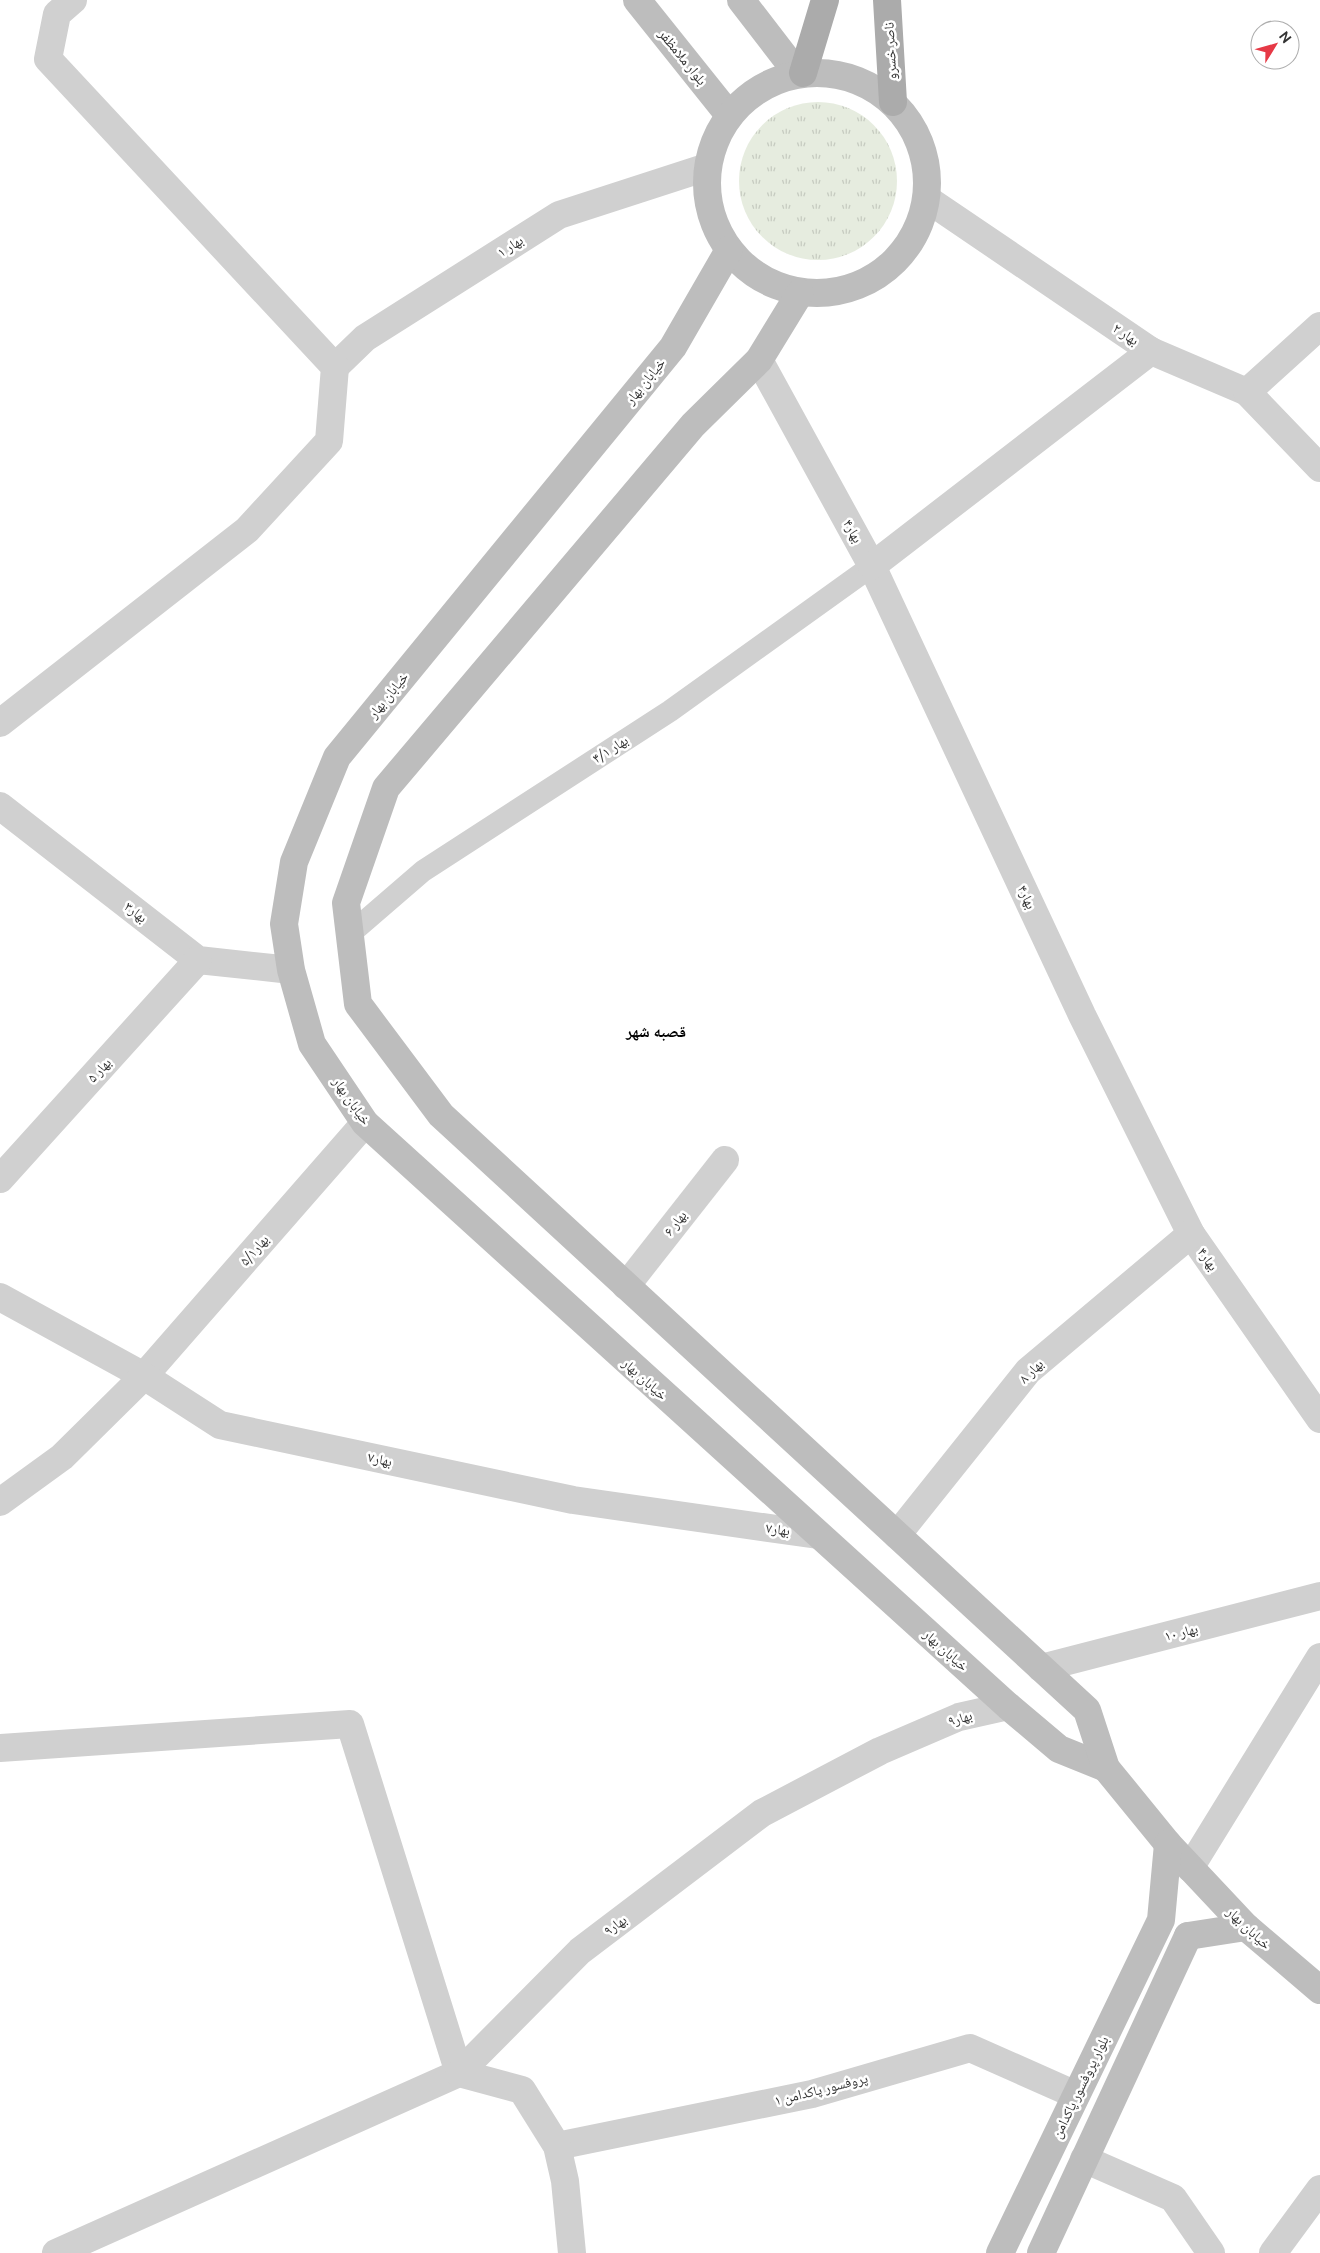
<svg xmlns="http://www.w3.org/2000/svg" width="1320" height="2253" viewBox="0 0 1320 2253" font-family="Ubuntu,'Noto Naskh Arabic',sans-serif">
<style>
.grass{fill:url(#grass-tufts)}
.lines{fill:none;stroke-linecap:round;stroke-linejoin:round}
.lane{stroke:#d0d0d0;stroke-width:22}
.street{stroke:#d0d0d0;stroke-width:28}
.secondary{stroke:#bdbdbd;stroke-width:28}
.primary{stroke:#ababab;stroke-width:28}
.labels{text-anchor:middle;stroke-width:5;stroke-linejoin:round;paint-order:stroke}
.street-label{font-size:14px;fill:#333;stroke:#fff}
.quarter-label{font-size:16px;font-weight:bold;fill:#000;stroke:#fff}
</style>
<defs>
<pattern id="grass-tufts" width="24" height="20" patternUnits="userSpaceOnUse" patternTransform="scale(1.25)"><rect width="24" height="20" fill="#e6ecdf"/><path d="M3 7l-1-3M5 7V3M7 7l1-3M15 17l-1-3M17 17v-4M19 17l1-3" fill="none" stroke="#c6cbc0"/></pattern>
</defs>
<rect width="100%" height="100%" fill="#fff"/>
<circle class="grass" cx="818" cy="181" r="79"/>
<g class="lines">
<polyline class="lane" points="350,934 423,871 670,711 872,566"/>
<g class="street">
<polyline points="927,199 1151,351 1247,392 1320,468"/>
<polyline points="759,360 872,566 1082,1015 1191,1234 1320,1419"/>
<polyline points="335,367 365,338 559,215 707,167"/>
<polyline points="1247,392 1320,326"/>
<polyline points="872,566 1151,351"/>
<polyline points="0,723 247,530 329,441 335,367 48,59 57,14 73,0"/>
<polyline points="0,806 198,960 291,970"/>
<polyline points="0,1179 198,960"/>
<polyline points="626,1286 725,1160"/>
<polyline points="0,1297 144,1376 365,1123"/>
<polyline points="0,1502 62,1457 144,1376 220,1425 573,1500 818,1535"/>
<polyline points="897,1535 1028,1371 1191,1234"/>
<polyline points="1041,1668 1320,1596"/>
<polyline points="0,1748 350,1724 459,2073 56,2253"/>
<polyline points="1190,1868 1320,1657"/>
<polyline points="557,2146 812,2094 970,2048 1076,2095"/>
<polyline points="1084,2159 1173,2198 1211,2253"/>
<polyline points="572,2253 565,2181 557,2146 522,2090 459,2073 580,1951 762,1813 880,1751 959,1717 1008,1706"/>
<polyline points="1273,2253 1320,2189"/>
</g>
<g class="secondary">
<polyline points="637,0 729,115"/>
<polyline points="741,0 798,74"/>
<circle cx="817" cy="183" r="110"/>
<polyline points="729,250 673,347 337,757 294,862 284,924 291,970 312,1044 365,1123 1008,1706 1059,1749 1106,1768"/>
<polyline points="800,293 759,360 693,425 386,788 346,903 358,1004 441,1115 1087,1710 1106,1768 1168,1844 1246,1927 1320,1990"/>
<polyline points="1188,1936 1246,1927"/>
<polyline points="1000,2253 1161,1920 1168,1844"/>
<polyline points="1041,2253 1188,1936"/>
</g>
<g class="primary">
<polyline points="887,0 893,102"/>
<polyline points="803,73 825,0"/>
</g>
</g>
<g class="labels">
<g class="street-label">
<text transform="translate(890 51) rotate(-93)" y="5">ناصر خسرو</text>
<text transform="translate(683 57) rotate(51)" y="5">بلوار ملامظفر</text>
<text transform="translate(510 246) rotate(-33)" y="5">بهار ۱</text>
<text transform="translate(1126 334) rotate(34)" y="5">بهار ۲</text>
<text transform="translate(645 381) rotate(-51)" y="5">خیابان بهار</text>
<text transform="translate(853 531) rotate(61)" y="5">بهار۴</text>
<text transform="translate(388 695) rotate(-51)" y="5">خیابان بهار</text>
<text transform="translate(610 749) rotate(-33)" y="5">بهار ۴/۱</text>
<text transform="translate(1027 897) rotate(65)" y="5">بهار۴</text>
<text transform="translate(136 912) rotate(38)" y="5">بهار۳</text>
<text transform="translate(99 1070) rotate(-48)" y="5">بهار ۵</text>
<text transform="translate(352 1101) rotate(55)" y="5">خیابان بهار</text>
<text transform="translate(675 1223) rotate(-52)" y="5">بهار ۶</text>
<text transform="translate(254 1250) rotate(-49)" y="5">بهار۵/۱</text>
<text transform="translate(1208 1259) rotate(55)" y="5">بهار۴</text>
<text transform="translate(1031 1371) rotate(-45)" y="5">بهار ۸</text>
<text transform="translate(645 1379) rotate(42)" y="5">خیابان بهار</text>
<text transform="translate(380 1459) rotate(12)" y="5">بهار۷</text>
<text transform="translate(778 1529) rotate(8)" y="5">بهار۷</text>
<text transform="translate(1181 1632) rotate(-14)" y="5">بهار ۱۰</text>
<text transform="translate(946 1650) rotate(42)" y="5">خیابان بهار</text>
<text transform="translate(960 1718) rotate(-17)" y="5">بهار۹</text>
<text transform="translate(615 1925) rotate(-37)" y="5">بهار۹</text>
<text transform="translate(1249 1928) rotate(43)" y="5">خیابان بهار</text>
<text transform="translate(1080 2087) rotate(-64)" y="5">بلوار پروفسور پاکدامن</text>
<text transform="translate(821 2089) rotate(-14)" y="5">پروفسور پاکدامن ۱</text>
</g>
<g class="quarter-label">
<text x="656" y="1037">قصبه شهر</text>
</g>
</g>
<g transform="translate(1275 45) rotate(53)"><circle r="24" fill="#ffffff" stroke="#adadad"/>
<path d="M0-4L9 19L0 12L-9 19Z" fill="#e63946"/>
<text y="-8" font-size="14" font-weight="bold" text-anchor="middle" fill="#333333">N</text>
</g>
</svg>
